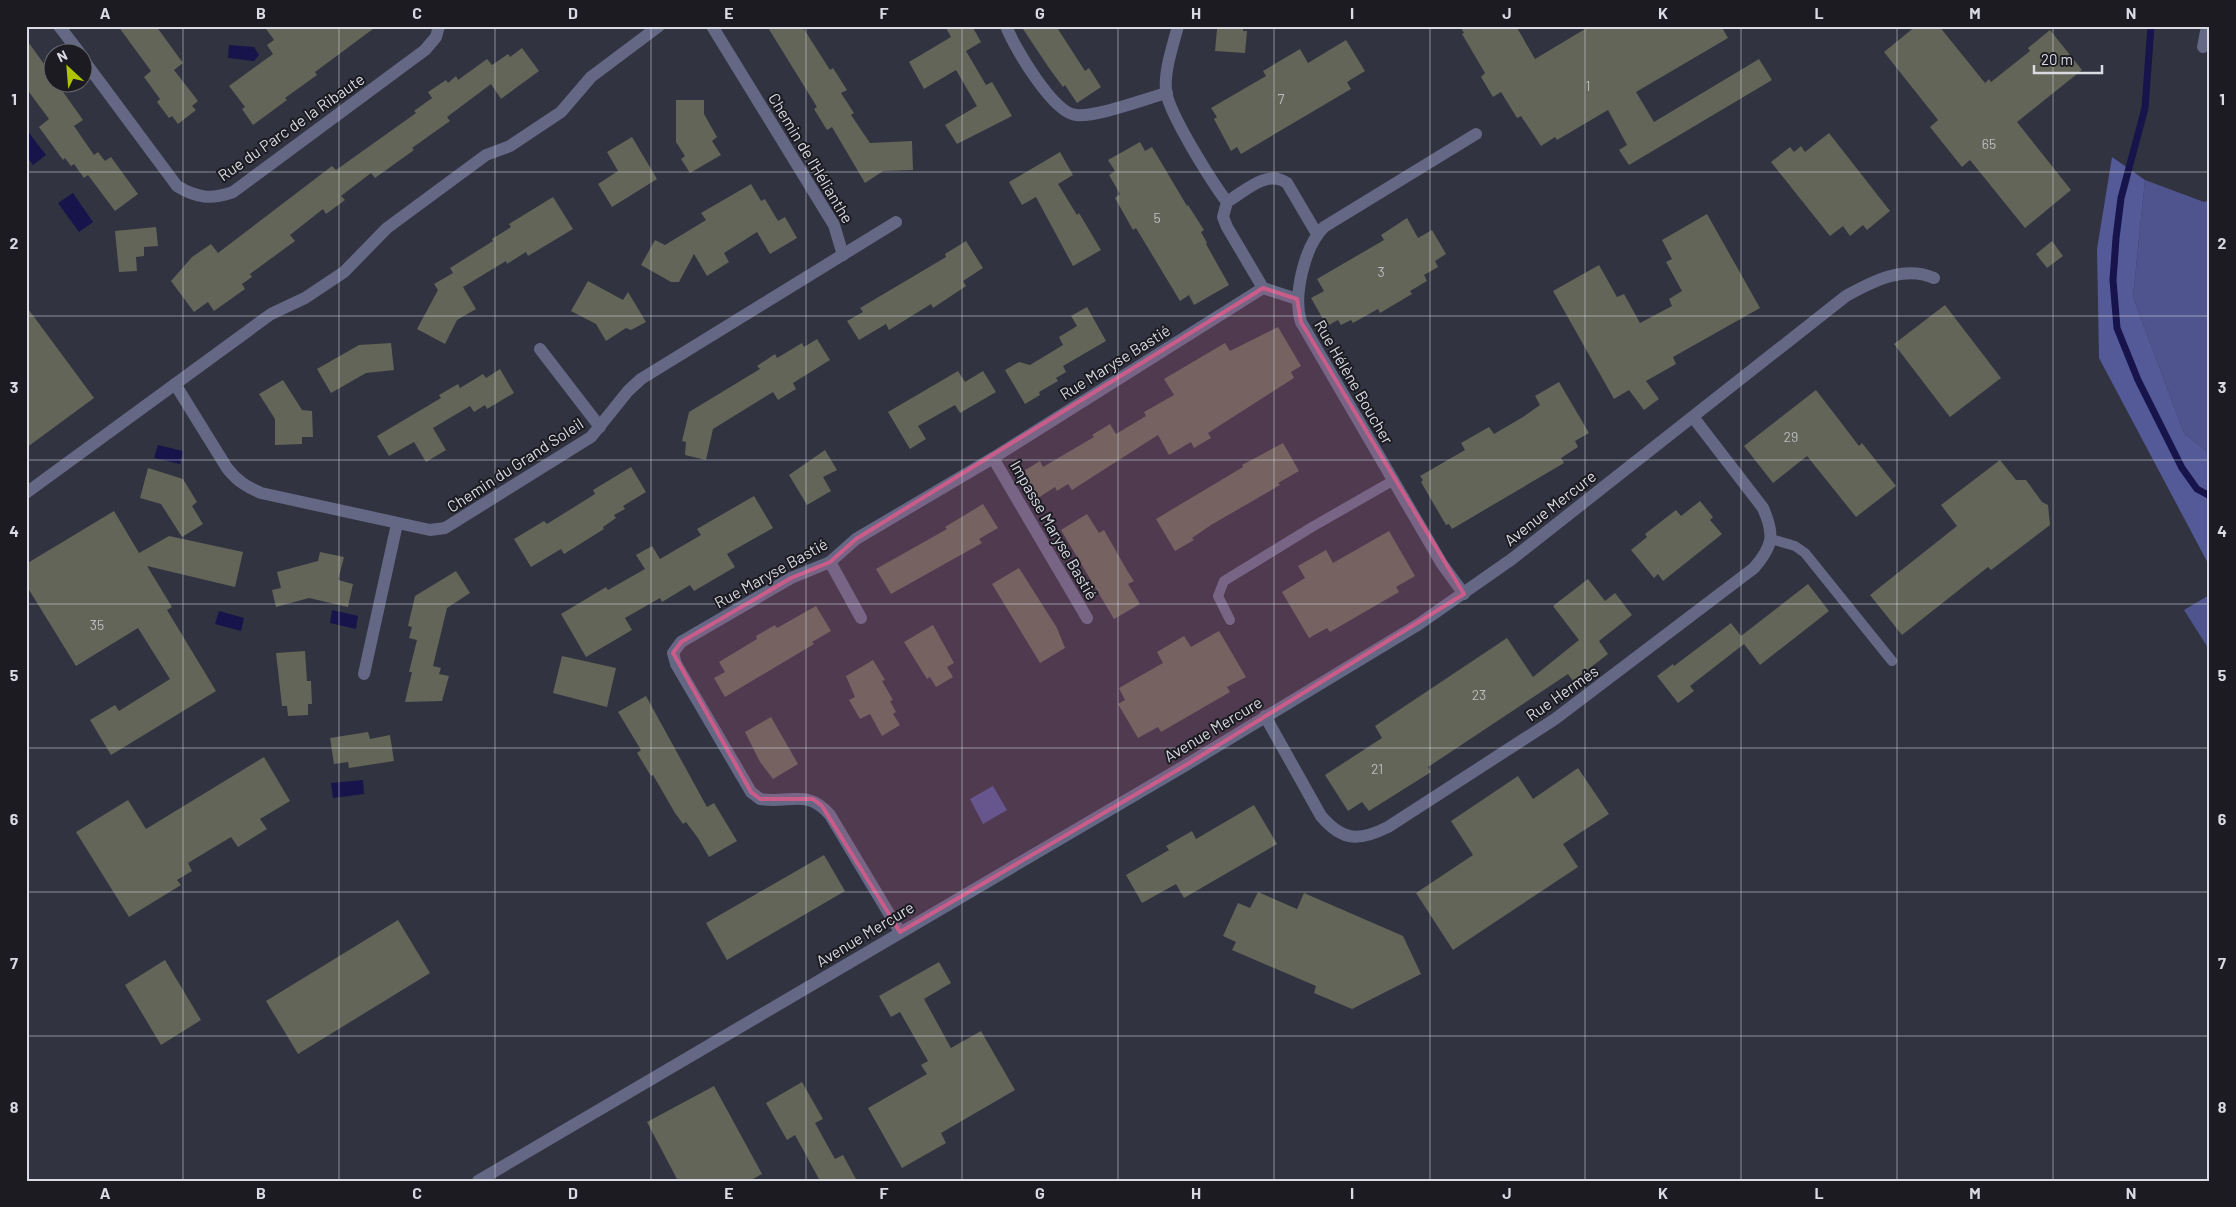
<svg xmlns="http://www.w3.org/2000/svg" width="2236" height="1207" viewBox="0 0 2236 1207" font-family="Barlow,sans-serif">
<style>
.green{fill:#4f548f}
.forest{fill:#545997}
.water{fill:#17134b}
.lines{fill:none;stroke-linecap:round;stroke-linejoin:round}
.stream{stroke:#17134b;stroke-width:7}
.building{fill:#626557}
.service{stroke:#646885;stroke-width:10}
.minor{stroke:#646885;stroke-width:12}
.marked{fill:#ca5c8a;fill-opacity:0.2;stroke:#ca5c8a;stroke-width:4;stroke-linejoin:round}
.grid{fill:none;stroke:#d9dae2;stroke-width:1;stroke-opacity:0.55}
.labels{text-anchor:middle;stroke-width:4;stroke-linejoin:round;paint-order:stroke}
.number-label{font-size:14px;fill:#bbbdbf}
.street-label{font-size:16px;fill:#d9dae2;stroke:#1b1b21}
.neatline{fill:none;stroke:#d9dae2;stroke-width:2}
.grid-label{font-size:16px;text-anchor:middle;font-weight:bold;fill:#d9dae2}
</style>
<rect width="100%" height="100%" fill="#313340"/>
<g class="green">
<polygon points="2145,180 2204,202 2210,200 2210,454 2184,433 2133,297"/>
<polygon points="2206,597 2210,597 2210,651 2184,610"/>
<polygon points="993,786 1007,810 983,824 970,799"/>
</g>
<polygon class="forest" points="2112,157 2145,180 2133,297 2184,433 2210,454 2210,567 2099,358 2097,249"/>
<g class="water">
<polygon points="229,45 254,47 259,55 254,61 228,58"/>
<polygon points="29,133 46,155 33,165 26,155 26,135"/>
<polygon points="73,193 93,222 79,232 58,203"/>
<polygon points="158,445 183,451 180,464 154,458"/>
<polygon points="332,610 358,616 356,629 330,623"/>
<polygon points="219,611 244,618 241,631 215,624"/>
<polygon points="363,780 364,794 333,798 331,783"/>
</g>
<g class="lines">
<polyline class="stream" points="2151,26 2145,108 2121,198 2116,238 2113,280 2117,328 2138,380 2182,468 2197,489 2210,496"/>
</g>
<g class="building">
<polygon points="118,26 156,26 183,63 174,70 198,101 192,106 196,110 178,124 172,116 169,118 157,102 160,99 144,77 151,71"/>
<polygon points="264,26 377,26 315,72 317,75 285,98 287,100 253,125 242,109 245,107 229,86 273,54 267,45 274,40"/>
<polygon points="767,26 802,26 830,70 833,68 847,90 841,93 854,113 851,115 870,143 912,141 913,170 883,171 865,183 832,127 827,130 814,109 817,107"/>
<polygon points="945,26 972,26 981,42 966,51 986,85 992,82 1012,116 957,144 945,125 977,106 956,70 924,89 909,62 951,37"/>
<polygon points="1021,26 1056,26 1085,71 1089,68 1101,87 1077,103 1065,85 1063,87 1049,68"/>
<polygon points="1221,26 1243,26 1243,31 1247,31 1245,53 1215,51 1217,29 1220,29"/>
<polygon points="1460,26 1516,26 1535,59 1590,26 1721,26 1728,38 1636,92 1654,122 1759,59 1772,80 1629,165 1619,150 1627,145 1608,110 1557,140 1555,137 1541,146 1521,116 1517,118 1501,92 1493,97 1481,77 1485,73 1462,34 1464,33"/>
<polygon points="1916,26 1939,26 1985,83 1989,79 1991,82 2030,51 2028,48 2050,30 2082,70 2017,122 2071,190 2025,228 1970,160 1962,167 1930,127 1938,120 1884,52"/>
<polygon points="26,39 52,75 52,82 56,82 83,120 74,126 94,155 98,152 105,161 111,157 138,194 115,211 88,175 84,178 74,164 71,166 65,158 63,160 39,127 49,119 26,88"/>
<polygon points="1346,40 1365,71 1347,82 1351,89 1241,154 1237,147 1231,151 1214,119 1217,117 1211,108 1266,76 1263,71 1300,49 1308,63"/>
<polygon points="522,48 539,71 501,99 491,84 447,117 450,121 412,148 414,150 375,178 371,173 341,196 345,200 326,214 323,209 290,235 295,241 250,274 252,277 242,284 245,289 214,311 208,302 194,312 171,281 192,257 211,244 218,253 332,166 336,170 416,113 414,111 432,98 428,92 446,80 448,83 456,76 458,80 487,59 492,65 508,54 510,57"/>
<polygon points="676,100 704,100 704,114 717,137 712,141 721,155 690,173 681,159 685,156 676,142"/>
<polygon points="1829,133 1890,211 1867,230 1863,225 1850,236 1843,226 1830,236 1771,162 1790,147 1794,152 1801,146 1805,152"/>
<polygon points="632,137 657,179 612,207 598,184 618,171 607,152"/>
<polygon points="1140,142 1145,151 1152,147 1187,206 1188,205 1204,230 1201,232 1207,243 1206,244 1229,285 1194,305 1189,295 1180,301 1136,228 1133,230 1115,198 1120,194 1109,175 1115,171 1108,160"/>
<polygon points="1060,152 1073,175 1058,184 1077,215 1079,213 1101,250 1073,266 1036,197 1022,205 1009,182"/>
<polygon points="751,184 761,201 765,199 778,221 785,217 797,238 770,254 757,232 724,253 729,262 707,276 694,254 679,282 671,282 641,265 655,240 665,245 706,220 701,213"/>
<polygon points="553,197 573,229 528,256 526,252 507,264 506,261 463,287 476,309 457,320 445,344 417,329 438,290 434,284 453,273 450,268 493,241 492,239 511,227 509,224"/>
<polygon points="1707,214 1760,308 1673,357 1676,364 1646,381 1659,399 1644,410 1629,390 1614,399 1553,291 1599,265 1617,297 1624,294 1640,323 1672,306 1669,299 1682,291 1666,262 1672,259 1662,240"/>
<polygon points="1407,218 1418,238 1432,230 1446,254 1435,261 1438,267 1424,275 1427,281 1410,291 1412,294 1380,313 1378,309 1353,323 1351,320 1341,325 1338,320 1327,326 1311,298 1324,291 1317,279 1384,240 1381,235"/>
<polygon points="156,227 158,246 144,247 144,256 136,257 137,271 119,272 115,231"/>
<polygon points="966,241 983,268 963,281 966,286 933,308 931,304 889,330 886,324 859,340 847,321 863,312 860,308 946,257 945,254"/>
<polygon points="2052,241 2063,256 2047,268 2036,254"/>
<polygon points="588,281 623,300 628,292 646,322 631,330 626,328 606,341 596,324 571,311"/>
<polygon points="1945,305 2001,378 1950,417 1894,344"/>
<polygon points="26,306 94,398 26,448"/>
<polygon points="1087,307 1106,341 1063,366 1066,372 1056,378 1058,381 1039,392 1040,395 1025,404 1005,370 1019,362 1030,365 1063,345 1059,337 1077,326 1071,316"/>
<polygon points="1278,327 1301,366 1291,372 1294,378 1208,433 1211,438 1194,448 1191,442 1169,455 1158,435 1072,490 1068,484 1057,491 1055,487 1038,498 1022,472 1040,461 1043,467 1094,437 1092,435 1110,424 1116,434 1146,416 1144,412 1174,395 1164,379 1225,343 1230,351"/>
<polygon points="817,339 830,360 793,383 796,389 778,400 773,392 713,429 706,460 685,455 686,442 682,441 689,412 760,369 757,366 775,354 777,358 802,343 804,347"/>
<polygon points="391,343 394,370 366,373 331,393 317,369 359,345"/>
<polygon points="500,369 514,393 487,409 485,405 474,412 470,406 433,428 446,450 426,462 414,442 389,456 377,436 441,398 439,395 458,384 460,388 483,374 486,378"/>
<polygon points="958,371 965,382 983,371 996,392 960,413 955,405 918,426 926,439 910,449 888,412"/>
<polygon points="283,380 302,410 312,411 313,437 302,437 302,444 275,445 275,419 259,394"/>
<polygon points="1559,382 1589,433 1575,441 1578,447 1561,458 1564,463 1452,529 1449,524 1446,525 1421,482 1423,480 1420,476 1465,450 1461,443 1489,427 1494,434 1523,417 1540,405 1535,396"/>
<polygon points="1816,390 1859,446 1862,443 1896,486 1856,517 1807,456 1773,483 1744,446"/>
<polygon points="1283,443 1299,471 1278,483 1280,485 1211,525 1192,538 1194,540 1175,551 1156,519 1243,467 1242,465"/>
<polygon points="825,450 837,470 823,477 831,491 807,505 789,475"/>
<polygon points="2000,460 2016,480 2026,480 2042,502 2048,505 2050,525 1991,570 1988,567 1902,635 1870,595 1957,526 1941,505"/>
<polygon points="631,467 646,492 623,506 625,509 614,515 616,518 603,527 604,529 564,554 561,549 531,567 514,539 544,521 547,524 595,494 593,490"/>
<polygon points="148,468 183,479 197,502 192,506 203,524 182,537 161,504 140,498"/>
<polygon points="754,496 773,528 727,554 735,567 694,591 690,585 662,602 660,598 625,618 632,630 586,657 561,614 606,587 608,590 645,569 636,555 652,546 660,559 701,535 697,529"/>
<polygon points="1700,501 1713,517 1710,520 1722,534 1663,581 1658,574 1654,578 1631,550 1647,537 1645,534 1676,510 1681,516"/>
<polygon points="983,504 998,528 979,539 982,543 891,594 876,569 947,529 945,527"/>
<polygon points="114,511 139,553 169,536 243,552 235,587 147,566 172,607 167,610 216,691 111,755 90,720 115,705 119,711 170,679 138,628 76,666 26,585 26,564"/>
<polygon points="1087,514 1099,533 1104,530 1128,572 1134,581 1128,584 1140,604 1114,619 1061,530"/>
<polygon points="1389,531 1415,576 1396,587 1399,592 1330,632 1327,628 1309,638 1282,592 1305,578 1298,566 1326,550 1333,563"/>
<polygon points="320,552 344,557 338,580 353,584 348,607 309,598 276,607 272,590 281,588 277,572 318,561"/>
<polygon points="1019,568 1057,628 1065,648 1040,663 992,584"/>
<polygon points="456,571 470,593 447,608 433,666 441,668 439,674 449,676 442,701 405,702 412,672 409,672 417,640 409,638 412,627 408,626 415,596"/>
<polygon points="1588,579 1605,601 1615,593 1632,615 1599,641 1608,654 1573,681 1568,674 1428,767 1431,772 1369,811 1362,802 1348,811 1325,775 1382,738 1375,726 1507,638 1533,677 1579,640 1553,606"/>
<polygon points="1808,584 1829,611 1760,665 1744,644 1690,686 1694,691 1678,703 1657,676 1673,664 1674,666 1731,623 1741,636"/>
<polygon points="816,606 831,631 812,642 814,644 725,697 714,678 725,672 719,662 757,639 756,636 775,625 777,628"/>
<polygon points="933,625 954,663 947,667 953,677 936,687 930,677 927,679 904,642"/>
<polygon points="1219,631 1246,677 1227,687 1230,692 1161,732 1158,727 1138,738 1118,704 1125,700 1119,688 1163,663 1157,652 1184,636 1191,647"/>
<polygon points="305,651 307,681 311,681 312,704 308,704 308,715 288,716 287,706 282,706 276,653"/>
<polygon points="562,656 616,668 607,707 553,693"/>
<polygon points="873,660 885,680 882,681 893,700 890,701 896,712 893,714 900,725 882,736 870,714 860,719 849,700 855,697 846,676"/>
<polygon points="646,696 707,807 714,803 737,841 709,857 698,838 686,822 683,824 675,813 653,775 651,776 637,753 641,750 618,712"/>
<polygon points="771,717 798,764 773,779 760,762 745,732"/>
<polygon points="368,732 370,739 390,735 394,761 349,768 348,762 334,764 330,738"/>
<polygon points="264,757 290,801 260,819 267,829 238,847 231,837 188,863 192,871 177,880 181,885 129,917 76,832 128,800 146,829"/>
<polygon points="1578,768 1609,814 1563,844 1578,867 1453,950 1416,893 1473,855 1451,821 1518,776 1533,799"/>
<polygon points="1254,805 1277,844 1184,898 1176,884 1142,903 1126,875 1169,850 1166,846 1192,831 1196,839"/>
<polygon points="824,855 845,891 727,960 706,923"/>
<polygon points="1258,892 1297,909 1304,893 1403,936 1421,974 1352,1009 1314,993 1316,986 1232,950 1236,942 1223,936 1238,903 1250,908"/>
<polygon points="398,920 430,973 298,1054 266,1001"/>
<polygon points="165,960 201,1020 161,1045 125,985"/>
<polygon points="939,962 951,983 924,999 951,1048 981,1031 1015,1090 941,1133 946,1143 902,1168 868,1108 927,1074 921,1065 928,1061 900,1012 891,1017 879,996"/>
<polygon points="802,1082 823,1119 815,1123 835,1159 843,1155 857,1181 820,1181 795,1135 787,1140 766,1103"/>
<polygon points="714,1086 762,1174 749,1181 678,1181 647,1122"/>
</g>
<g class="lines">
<g class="service">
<polyline points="1771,539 1795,546 1805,553 1892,661"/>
<polyline points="1230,620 1218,596 1224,581 1312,527 1394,480"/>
</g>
<g class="minor">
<polyline points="59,26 79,52"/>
<polyline points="712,26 834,225 843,255"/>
<path d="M1006,26c8,21 47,87 70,89 22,2 68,-16 91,-22"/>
<path d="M1178,26c-5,20 -14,44 -12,65 3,23 46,91 61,111"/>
<polyline points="2203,47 2207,26"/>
<path d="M82,58l95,128c20,12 34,14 56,6l192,-142 11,-13 3,-11"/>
<path d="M1297,299l-34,-11 -36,-61 -4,-10 4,-15c18,-11 40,-33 60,-19l30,51"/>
<polyline points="540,349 600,427"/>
<path d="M175,384l52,84c10,13 20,19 34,25l169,37 15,-2 146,-91 37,-46 13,-12 255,-157"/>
<polyline points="993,458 1087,618"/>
<polyline points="26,493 271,314 305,298 344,272 387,228 486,155 510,146 561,112 591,77 659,26"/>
<polyline points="830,562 861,618"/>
<path d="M1464,594l-22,-30 -141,-242c-8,-26 3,-75 23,-95l152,-93"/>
<polyline points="364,674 397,524"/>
<path d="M1265,716l56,100c22,26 39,25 67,11l167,-108 199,-151c19,-22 21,-33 9,-60l-70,-91"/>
<path d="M900,932l-70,-117c-23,-27 -40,-11 -70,-16l-9,-7 -75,-128 -3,-11 8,-11 110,-64 39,-16 26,-23 137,-81 270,-170"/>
<path d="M478,1181l708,-416 233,-141 93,-65 334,-263c27,-15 58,-31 88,-18"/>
</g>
</g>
<path class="marked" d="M1263,288l34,11 4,23 163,272 -278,171 -286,167 -78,-126 -9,-7h-53l-9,-7 -78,-139 8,-11 110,-64 39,-16 26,-23z"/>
<path class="grid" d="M183,26v1155M339,26v1155M495,26v1155M651,26v1155M806,26v1155M962,26v1155M1118,26v1155M1274,26v1155M1430,26v1155M1585,26v1155M1741,26v1155M1897,26v1155M2053,26v1155M26,172h2184M26,316h2184M26,460h2184M26,604h2184M26,748h2184M26,892h2184M26,1036h2184"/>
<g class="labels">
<g class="number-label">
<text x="1588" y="91">1</text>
<text x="1281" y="104">7</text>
<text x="1989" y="149">65</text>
<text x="1157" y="223">5</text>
<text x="1381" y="277">3</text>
<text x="1791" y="442">29</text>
<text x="97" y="630">35</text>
<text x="1479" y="700">23</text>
<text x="1377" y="774">21</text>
</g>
<g class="street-label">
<text transform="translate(291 127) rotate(-35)" y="6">Rue du Parc de la Ribaute</text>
<text transform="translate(811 158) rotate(59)" y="6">Chemin de l'Hélianthe</text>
<text transform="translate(1115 362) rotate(-32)" y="6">Rue Maryse Bastié</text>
<text transform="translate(1354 382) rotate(60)" y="6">Rue Hélène Boucher</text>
<text transform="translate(515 465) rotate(-33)" y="6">Chemin du Grand Soleil</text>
<text transform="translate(1550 508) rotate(-38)" y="6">Avenue Mercure</text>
<text transform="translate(1054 530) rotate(60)" y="6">Impasse Maryse Bastié</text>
<text transform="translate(771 573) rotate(-29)" y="6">Rue Maryse Bastié</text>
<text transform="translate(1562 693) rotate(-35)" y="6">Rue Hermés</text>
<text transform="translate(1213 729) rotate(-31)" y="6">Avenue Mercure</text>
<text transform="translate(865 934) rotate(-31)" y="6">Avenue Mercure</text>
</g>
</g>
<rect width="2236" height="1207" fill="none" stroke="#1b1b21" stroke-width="55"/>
<g transform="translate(68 68) rotate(334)"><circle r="24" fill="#1b1b21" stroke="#67676e"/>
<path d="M0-4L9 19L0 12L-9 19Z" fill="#b0c501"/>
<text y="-8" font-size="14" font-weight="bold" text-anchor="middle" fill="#d9dae2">N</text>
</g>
<path d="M2034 65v8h68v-8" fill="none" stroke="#d9dae2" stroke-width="2.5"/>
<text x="2041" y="65" font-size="15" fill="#d9dae2" stroke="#1b1b21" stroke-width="4" paint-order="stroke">20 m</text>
<rect x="28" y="28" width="2180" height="1152" class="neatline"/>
<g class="grid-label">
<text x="105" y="19">A</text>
<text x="261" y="19">B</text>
<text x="417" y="19">C</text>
<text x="573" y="19">D</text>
<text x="729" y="19">E</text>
<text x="884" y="19">F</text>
<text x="1040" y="19">G</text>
<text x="1196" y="19">H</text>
<text x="1352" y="19">I</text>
<text x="1507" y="19">J</text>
<text x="1663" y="19">K</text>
<text x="1819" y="19">L</text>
<text x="1975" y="19">M</text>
<text x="2131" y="19">N</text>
<text x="14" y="105">1</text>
<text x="2222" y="105">1</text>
<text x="14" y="249">2</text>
<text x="2222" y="249">2</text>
<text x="14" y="393">3</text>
<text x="2222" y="393">3</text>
<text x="14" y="537">4</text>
<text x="2222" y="537">4</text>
<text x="14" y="681">5</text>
<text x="2222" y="681">5</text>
<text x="14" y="825">6</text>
<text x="2222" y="825">6</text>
<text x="14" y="969">7</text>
<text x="2222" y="969">7</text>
<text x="14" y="1113">8</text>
<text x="2222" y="1113">8</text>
<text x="105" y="1199">A</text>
<text x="261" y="1199">B</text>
<text x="417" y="1199">C</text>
<text x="573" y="1199">D</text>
<text x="729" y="1199">E</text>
<text x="884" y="1199">F</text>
<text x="1040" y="1199">G</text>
<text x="1196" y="1199">H</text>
<text x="1352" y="1199">I</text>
<text x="1507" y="1199">J</text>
<text x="1663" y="1199">K</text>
<text x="1819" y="1199">L</text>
<text x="1975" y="1199">M</text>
<text x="2131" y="1199">N</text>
</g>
</svg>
